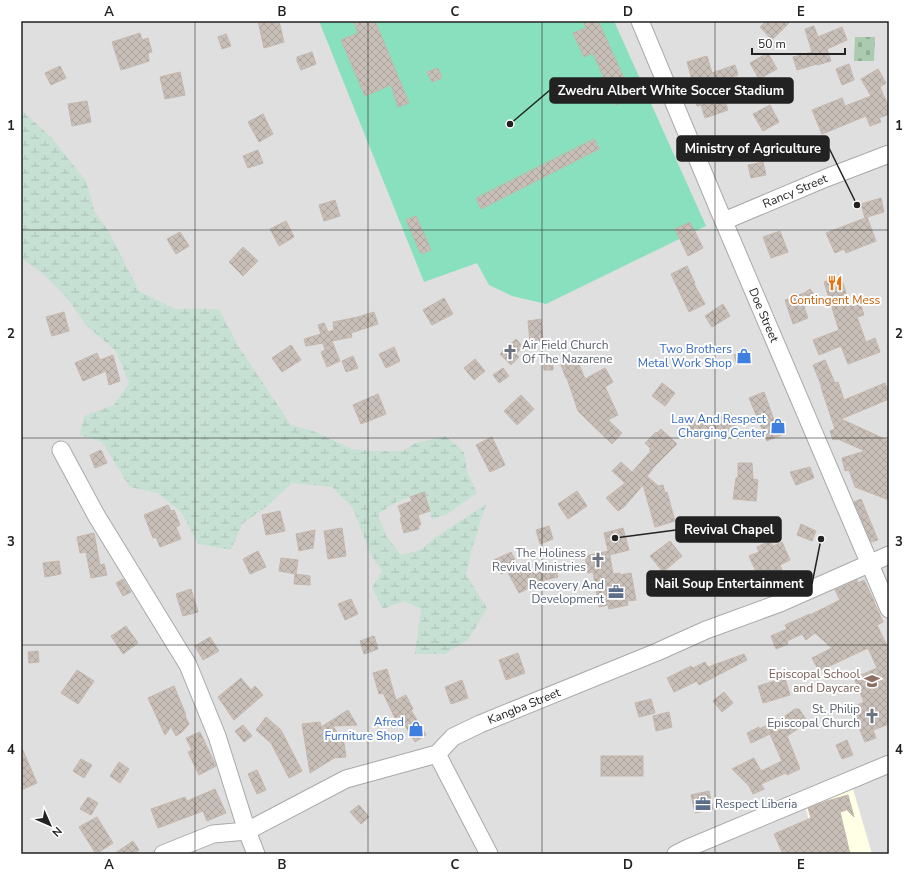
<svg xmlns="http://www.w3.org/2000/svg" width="910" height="875" viewBox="0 0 910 875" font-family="'Nunito Sans',sans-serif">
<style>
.residential{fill:#e0dfdf}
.education{fill:#ffffe5}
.wetland{fill:url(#wetland-marsh)}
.cemetery{fill:url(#cemetery-stones)}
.pitch{fill:#88e0be}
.building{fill:url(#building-cross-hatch);stroke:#c4b6ab}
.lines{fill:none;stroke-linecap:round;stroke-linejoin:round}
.minor-casing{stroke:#a9a9a9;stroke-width:19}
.minor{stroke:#fff;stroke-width:17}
.grid{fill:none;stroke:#222;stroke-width:1;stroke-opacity:0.55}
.labels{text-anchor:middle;stroke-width:4;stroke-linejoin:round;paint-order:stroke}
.street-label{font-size:12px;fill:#222;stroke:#fff}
.food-label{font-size:12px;fill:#c56008;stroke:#fff}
.worship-label{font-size:12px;fill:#5b616d;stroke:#fff;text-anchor:end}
.shop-label{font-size:12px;fill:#366cbe;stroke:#fff;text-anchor:end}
.service-label{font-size:12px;fill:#4e5e75;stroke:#fff;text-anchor:end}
.education-label{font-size:12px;fill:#785e54;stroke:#fff;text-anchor:end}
.leader{fill:none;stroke:#222;stroke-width:1.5}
.callout-dot{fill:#222;stroke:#fff;stroke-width:1.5}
.callout{fill:#222;stroke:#222;stroke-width:1.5}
.callout-label{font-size:13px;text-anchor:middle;font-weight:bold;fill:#fff}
.neatline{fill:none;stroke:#222;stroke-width:1.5}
.grid-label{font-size:13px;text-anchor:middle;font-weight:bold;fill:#222}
</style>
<defs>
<pattern id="wetland-marsh" width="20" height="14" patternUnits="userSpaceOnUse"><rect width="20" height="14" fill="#c6e0d4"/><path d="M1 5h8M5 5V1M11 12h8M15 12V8" fill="none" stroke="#aac0b6"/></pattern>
<pattern id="cemetery-stones" width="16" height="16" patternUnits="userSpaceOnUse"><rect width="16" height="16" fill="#aacbaf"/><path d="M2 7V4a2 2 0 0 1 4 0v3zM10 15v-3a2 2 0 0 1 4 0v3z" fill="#92ae96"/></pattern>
<pattern id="building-cross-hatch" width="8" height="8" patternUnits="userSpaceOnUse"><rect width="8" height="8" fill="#c7bfb8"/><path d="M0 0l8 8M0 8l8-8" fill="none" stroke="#aba49e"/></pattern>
</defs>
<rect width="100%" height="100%" fill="#f2efe9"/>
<rect class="residential" x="21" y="21" width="868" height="833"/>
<polygon class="education" points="853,789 872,854 819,854 805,806"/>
<polygon class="wetland" points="21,110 51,137 86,181 95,212 109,232 139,291 175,309 219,309 237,344 291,425 313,431 352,449 371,451 403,451 416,443 445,436 464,452 467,472 477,493 446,515 432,519 428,504 419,494 396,502 378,514 386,536 401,555 420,550 436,537 486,504 472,549 466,575 487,608 468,640 445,654 415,654 421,609 404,601 383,609 372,588 382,571 371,555 361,530 353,508 332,487 292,483 267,506 242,524 231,550 198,544 182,513 158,493 130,487 102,442 80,435 84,416 114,405 129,383 116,351 86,325 68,299 43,274 21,258"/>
<polygon class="cemetery" points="855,37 875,37 874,61 854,61"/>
<polygon class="pitch" points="319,21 614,21 706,226 546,304 512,296 489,285 477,263 424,282"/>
<g class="building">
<polygon points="258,21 279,21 284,42 264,48"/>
<polygon points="354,21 375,21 409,103 398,107 391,85 365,96 341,40 358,33"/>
<polygon points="583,21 598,21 633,98 616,105 593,53 584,57 573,33 586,28"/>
<polygon points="766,21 791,21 772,40 760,27"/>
<polygon points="814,26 818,37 842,27 847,40 827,49 831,61 817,65 817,64 797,70 793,57 812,52 805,29"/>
<polygon points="140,33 142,40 148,38 152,52 148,53 149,61 121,70 112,42"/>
<polygon points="226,34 231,46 222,49 218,37"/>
<polygon points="312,52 316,64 301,70 297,61 297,57"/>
<polygon points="768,53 777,69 759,79 750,63"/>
<polygon points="707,56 712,73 735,65 738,75 718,82 728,110 705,118 701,105 697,106 693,95 696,94 687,62"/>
<polygon points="849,64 854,80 842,85 836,69"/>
<polygon points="60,66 66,78 51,85 45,73"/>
<polygon points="438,68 442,78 432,82 427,72"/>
<polygon points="878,69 886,83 880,87 889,108 889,114 879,118 881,122 870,126 866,116 822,134 812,110 842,98 845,106 871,96 861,79"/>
<polygon points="180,72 185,95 165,99 160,77"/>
<polygon points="87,101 91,122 72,126 68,104"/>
<polygon points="770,105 779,122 763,131 753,114"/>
<polygon points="263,114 273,134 259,142 248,122"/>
<polygon points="594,139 599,149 481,209 476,198"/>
<polygon points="258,150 263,163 248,168 243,156"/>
<polygon points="763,162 766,175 751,178 748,165"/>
<polygon points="881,198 884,212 867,217 876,241 846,253 844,249 835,253 826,233 865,218 861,204"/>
<polygon points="335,200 340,216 324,221 319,205"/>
<polygon points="416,216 431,250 421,254 406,220"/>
<polygon points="286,221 294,237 279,246 270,229"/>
<polygon points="690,222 703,248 688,256 675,229"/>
<polygon points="780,231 788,252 771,258 763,237"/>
<polygon points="180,232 189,246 176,254 167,239"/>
<polygon points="243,247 258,261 243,276 229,262"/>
<polygon points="687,266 695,283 694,284 705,304 689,312 671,274"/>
<polygon points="841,277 850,306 860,303 864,315 857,317 866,342 875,338 880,352 848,364 841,346 819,355 813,340 839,330 824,282"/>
<polygon points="810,289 817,298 804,307 808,318 793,324 785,300 804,293"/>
<polygon points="444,298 453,314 432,325 423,310"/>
<polygon points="723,304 730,316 712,327 705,316"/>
<polygon points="64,312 69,331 52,336 46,317"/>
<polygon points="374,312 378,324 351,333 352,337 332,341 340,361 327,367 321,352 325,350 323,343 306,346 304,339 321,334 318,325 324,323 328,332 334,330 333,322 358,317"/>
<polygon points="541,319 543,341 530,342 528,321"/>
<polygon points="516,339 523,347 516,354 519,357 511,365 500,354"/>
<polygon points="291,345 301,360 282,372 272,358"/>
<polygon points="394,347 400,361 386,368 379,354"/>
<polygon points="744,352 747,361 737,365 734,355"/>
<polygon points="97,353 100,360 113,355 120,381 109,385 106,371 83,381 75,363"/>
<polygon points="353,356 358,368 346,372 342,361"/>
<polygon points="543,357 553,357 553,370 544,370"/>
<polygon points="475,359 485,371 474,380 464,368"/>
<polygon points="577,359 585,379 605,368 613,382 605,387 618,415 608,420 622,433 612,444 578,411 567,378 566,378 561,365"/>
<polygon points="825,360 835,383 838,382 844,400 885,383 889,394 889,399 841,419 889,441 889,500 855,487 849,470 845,471 842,458 865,451 838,439 833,440 830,431 835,429 821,387 822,387 813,365"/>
<polygon points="503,368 509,376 499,383 493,375"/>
<polygon points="662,383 675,393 665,406 652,396"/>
<polygon points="764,392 774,420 778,418 779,420 781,419 786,430 783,431 784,434 767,441 749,398"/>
<polygon points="378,394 386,414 361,424 353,405"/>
<polygon points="521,395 534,409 517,425 504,411"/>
<polygon points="731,413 736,429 718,435 717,432 689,435 688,422 708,420"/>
<polygon points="661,429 677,444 652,469 652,470 647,476 658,486 663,485 665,493 667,492 675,521 655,527 643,485 624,507 618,511 606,498 625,483 612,471 621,462 632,472 651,451 649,450 651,449 645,443 656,432 657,433"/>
<polygon points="492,437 505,465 490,472 476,445"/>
<polygon points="101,450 107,463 95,468 90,455"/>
<polygon points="738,463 752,463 753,479 758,480 756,501 733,499 736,478 738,478"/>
<polygon points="810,467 814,478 796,485 790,472"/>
<polygon points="577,491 587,506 568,519 558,504"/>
<polygon points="424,492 430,511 418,515 421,525 418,525 419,529 404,533 400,518 402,518 398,506 412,501 410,497"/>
<polygon points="861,499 878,540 871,542 854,502"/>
<polygon points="168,505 171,511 174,510 180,525 176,527 181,539 160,547 156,537 153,538 144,515"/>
<polygon points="280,511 285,531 266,535 262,515"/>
<polygon points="801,524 816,531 812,541 797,535"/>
<polygon points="549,526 553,539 540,544 536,530"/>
<polygon points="342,528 346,556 328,559 324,531"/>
<polygon points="623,528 629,550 609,555 604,533"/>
<polygon points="315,530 313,548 299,551 296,534"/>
<polygon points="94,533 100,565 104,564 107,575 91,578 86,552 80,553 77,537"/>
<polygon points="670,541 682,556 663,572 650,556"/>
<polygon points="770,541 773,546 782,542 790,560 780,565 782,570 769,576 766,570 757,574 749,556 759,552 757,547"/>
<polygon points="258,551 266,567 250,574 243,559"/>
<polygon points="609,551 613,574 620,573 620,575 631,573 636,600 627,601 628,605 609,609 608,605 599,607 593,572 588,573 585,556"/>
<polygon points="511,552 522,574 527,571 555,564 558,577 528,584 529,588 519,593 507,571 501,574 494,560"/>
<polygon points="281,558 298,560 296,574 279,571"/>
<polygon points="59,561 61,574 45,577 43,563"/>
<polygon points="734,571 741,584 727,592 720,579"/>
<polygon points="295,574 310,576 310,585 294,584"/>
<polygon points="123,579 131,592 123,596 116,583"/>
<polygon points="857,580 858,583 864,580 874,601 874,602 883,622 877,625 889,650 889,724 873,730 876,738 865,742 851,708 864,702 854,678 877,668 868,648 819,671 812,658 832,648 815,633 806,640 802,634 787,641 788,644 776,649 771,636 787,629 785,625 810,614 810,615 840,600 835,590"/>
<polygon points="191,589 198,612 183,616 176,594"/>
<polygon points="351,599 358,614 345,620 338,604"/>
<polygon points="126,626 138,643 123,654 111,636"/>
<polygon points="374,636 378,649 364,654 360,641"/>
<polygon points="210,637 219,651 203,660 195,646"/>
<polygon points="38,651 39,662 29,663 28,652"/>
<polygon points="518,653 525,673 506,680 499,660"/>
<polygon points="744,654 747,660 699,685 697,681 674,692 667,678 691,666 693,668 705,662 708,667"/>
<polygon points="387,669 396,700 406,695 413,709 411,710 426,735 415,742 399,716 395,718 383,693 379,694 373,673"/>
<polygon points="77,670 94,681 78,704 61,693"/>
<polygon points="241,678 251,690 255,686 263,695 234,720 218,697"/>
<polygon points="785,678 790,695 763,703 758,686"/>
<polygon points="462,680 468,698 451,704 445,687"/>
<polygon points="174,686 186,715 185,716 189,724 182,732 176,736 171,727 165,735 148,698"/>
<polygon points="724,692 733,703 722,712 713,701"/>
<polygon points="651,699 655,713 639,717 635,703"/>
<polygon points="795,709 799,709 808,722 787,736 800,769 787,775 786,773 761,784 764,789 753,794 749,786 732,769 754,758 761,771 782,761 770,734 751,743 747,733 759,727 759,729 781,719"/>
<polygon points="348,710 357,725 333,726 344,743 346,757 334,758 310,773 302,724 320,722 321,727"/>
<polygon points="669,712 672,727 656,731 653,716"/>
<polygon points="266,717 281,730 302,771 289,778 271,743 256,730"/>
<polygon points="243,725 252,736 244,742 235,731"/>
<polygon points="200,732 216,766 199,775 188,752 192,750 186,738"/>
<polygon points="847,740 853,755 842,759 836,745"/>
<polygon points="21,746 37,783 21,790"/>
<rect x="601" y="756" width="42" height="20"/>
<polygon points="81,759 92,765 84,778 73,771"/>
<polygon points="119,762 129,769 120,783 110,776"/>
<polygon points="257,770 266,790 257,794 248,774"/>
<polygon points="215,789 226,813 207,821 203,811 158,828 151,809 185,797 187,801"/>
<polygon points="709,791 713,809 695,813 691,795"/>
<polygon points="848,795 854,817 846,809 846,810 840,812 850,854 783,854 774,834 811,818 808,808 827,801"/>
<polygon points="88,797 98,803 91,815 80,809"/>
<polygon points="359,805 369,817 361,824 350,812"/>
<polygon points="97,817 113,843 96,854 79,827"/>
<polygon points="133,841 139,850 133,854 114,854"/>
</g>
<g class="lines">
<defs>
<g id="minor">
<path id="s1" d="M640,21l78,187 171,401"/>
<path id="s2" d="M724,221l102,-43 63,-24"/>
<polyline points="61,450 96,515 188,665 217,736 247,831 256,854"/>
<polyline points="437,754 489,854"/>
<path id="s3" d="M163,854l50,-20 34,-3 99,-52 91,-25 16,-17 27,-13 177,-72 49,-22 74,-27 109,-48"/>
<polyline points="676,854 688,848 889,764"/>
</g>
</defs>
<use href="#minor" class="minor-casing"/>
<use href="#minor" class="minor"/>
</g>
<path class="grid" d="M195,21v833M368,21v833M542,21v833M715,21v833M21,230h868M21,438h868M21,645h868"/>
<defs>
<symbol id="restaurant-bare" viewBox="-9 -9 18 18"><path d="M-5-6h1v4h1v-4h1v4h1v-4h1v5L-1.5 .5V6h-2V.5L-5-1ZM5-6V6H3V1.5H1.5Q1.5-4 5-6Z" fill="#e8710a" stroke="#fff" stroke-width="2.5" paint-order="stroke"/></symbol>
<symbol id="church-bare" viewBox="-9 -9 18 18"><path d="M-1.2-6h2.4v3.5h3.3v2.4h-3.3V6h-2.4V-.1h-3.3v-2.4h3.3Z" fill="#6b7280" stroke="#fff" stroke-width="2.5" paint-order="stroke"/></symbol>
<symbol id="shop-bare" viewBox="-9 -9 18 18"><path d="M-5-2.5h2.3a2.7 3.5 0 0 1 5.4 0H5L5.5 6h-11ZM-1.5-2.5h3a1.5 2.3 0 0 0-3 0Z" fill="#3f7fe0" stroke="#fff" stroke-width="2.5" paint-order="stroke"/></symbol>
<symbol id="office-bare" viewBox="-9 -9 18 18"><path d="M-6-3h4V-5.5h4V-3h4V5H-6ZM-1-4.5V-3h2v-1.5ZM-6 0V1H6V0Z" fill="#5c6f8a" stroke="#fff" stroke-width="2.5" paint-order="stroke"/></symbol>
<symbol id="school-bare" viewBox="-9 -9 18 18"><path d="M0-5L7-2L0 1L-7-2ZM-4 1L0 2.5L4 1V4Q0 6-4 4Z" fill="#8d6e63" stroke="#fff" stroke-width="2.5" paint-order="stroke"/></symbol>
</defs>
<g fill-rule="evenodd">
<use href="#restaurant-bare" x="824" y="272" width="22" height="22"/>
<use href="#church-bare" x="499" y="341" width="22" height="22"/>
<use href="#shop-bare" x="733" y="345" width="22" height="22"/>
<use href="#shop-bare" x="767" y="415" width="22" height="22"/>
<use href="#church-bare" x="587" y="549" width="22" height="22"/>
<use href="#office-bare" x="605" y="581" width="22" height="22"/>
<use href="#school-bare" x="861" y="670" width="22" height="22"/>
<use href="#church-bare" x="861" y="705" width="22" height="22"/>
<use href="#shop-bare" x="405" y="718" width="22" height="22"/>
<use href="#office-bare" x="692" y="793" width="22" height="22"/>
</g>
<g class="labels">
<g class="street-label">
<text dy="4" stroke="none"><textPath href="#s2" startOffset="77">Rancy Street</textPath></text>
<text dy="4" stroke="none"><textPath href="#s1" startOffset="319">Doe Street</textPath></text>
<text dy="4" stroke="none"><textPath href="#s3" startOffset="395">Kangba Street</textPath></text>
</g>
<g class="food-label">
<text x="835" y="304">Contingent Mess</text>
</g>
<g class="worship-label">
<text x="522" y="349" text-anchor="start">Air Field Church<tspan x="522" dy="14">Of The Nazarene</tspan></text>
<text x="586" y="557">The Holiness<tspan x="586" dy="14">Revival Ministries</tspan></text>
<text x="860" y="713">St. Philip<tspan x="860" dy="14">Episcopal Church</tspan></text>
</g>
<g class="shop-label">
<text x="732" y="353">Two Brothers<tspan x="732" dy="14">Metal Work Shop</tspan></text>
<text x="766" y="423">Law And Respect<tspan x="766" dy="14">Charging Center</tspan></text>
<text x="404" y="726">Afred<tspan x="404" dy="14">Furniture Shop</tspan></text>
</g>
<g class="service-label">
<text x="604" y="589">Recovery And<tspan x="604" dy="14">Development</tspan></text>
<text x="715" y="808" text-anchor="start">Respect Liberia</text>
</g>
<g class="education-label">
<text x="860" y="678">Episcopal School<tspan x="860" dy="14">and Daycare</tspan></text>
</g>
</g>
<path class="leader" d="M510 124L550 90M857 205L829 148M615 538L676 530M821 539L812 584"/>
<g class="callout-dot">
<circle cx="510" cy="124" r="4"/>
<circle cx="857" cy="205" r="4"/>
<circle cx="615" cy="538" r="4"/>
<circle cx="821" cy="539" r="4"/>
</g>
<g class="callout">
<rect x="550" y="78" width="243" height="25" rx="4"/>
<rect x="677" y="136" width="152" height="25" rx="4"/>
<rect x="676" y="517" width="105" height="25" rx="4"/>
<rect x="647" y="571" width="165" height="25" rx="4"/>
</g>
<g class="callout-label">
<text x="671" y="95">Zwedru Albert White Soccer Stadium</text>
<text x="753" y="153">Ministry of Agriculture</text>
<text x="729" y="534">Revival Chapel</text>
<text x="729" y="588">Nail Soup Entertainment</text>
</g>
<rect width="910" height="875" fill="none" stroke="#ffffff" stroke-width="44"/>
<g transform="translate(50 825) rotate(135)" stroke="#ffffff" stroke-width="3" paint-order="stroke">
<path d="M0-3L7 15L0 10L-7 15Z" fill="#222222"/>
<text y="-6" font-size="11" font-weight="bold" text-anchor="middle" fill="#222222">N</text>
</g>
<path d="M752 48v6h93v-6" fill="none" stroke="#222222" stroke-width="2"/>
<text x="758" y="48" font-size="12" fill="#222222" stroke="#ffffff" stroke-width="3" paint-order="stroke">50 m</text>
<rect x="22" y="22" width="866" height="831" class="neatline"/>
<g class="grid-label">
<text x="109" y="16">A</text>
<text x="282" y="16">B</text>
<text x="455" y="16">C</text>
<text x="628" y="16">D</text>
<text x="801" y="16">E</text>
<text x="11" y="130">1</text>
<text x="899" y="130">1</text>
<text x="11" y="338">2</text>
<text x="899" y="338">2</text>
<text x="11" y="546">3</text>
<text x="899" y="546">3</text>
<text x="11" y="754">4</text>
<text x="899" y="754">4</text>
<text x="109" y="869">A</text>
<text x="282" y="869">B</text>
<text x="455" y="869">C</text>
<text x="628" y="869">D</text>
<text x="801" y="869">E</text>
</g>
</svg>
